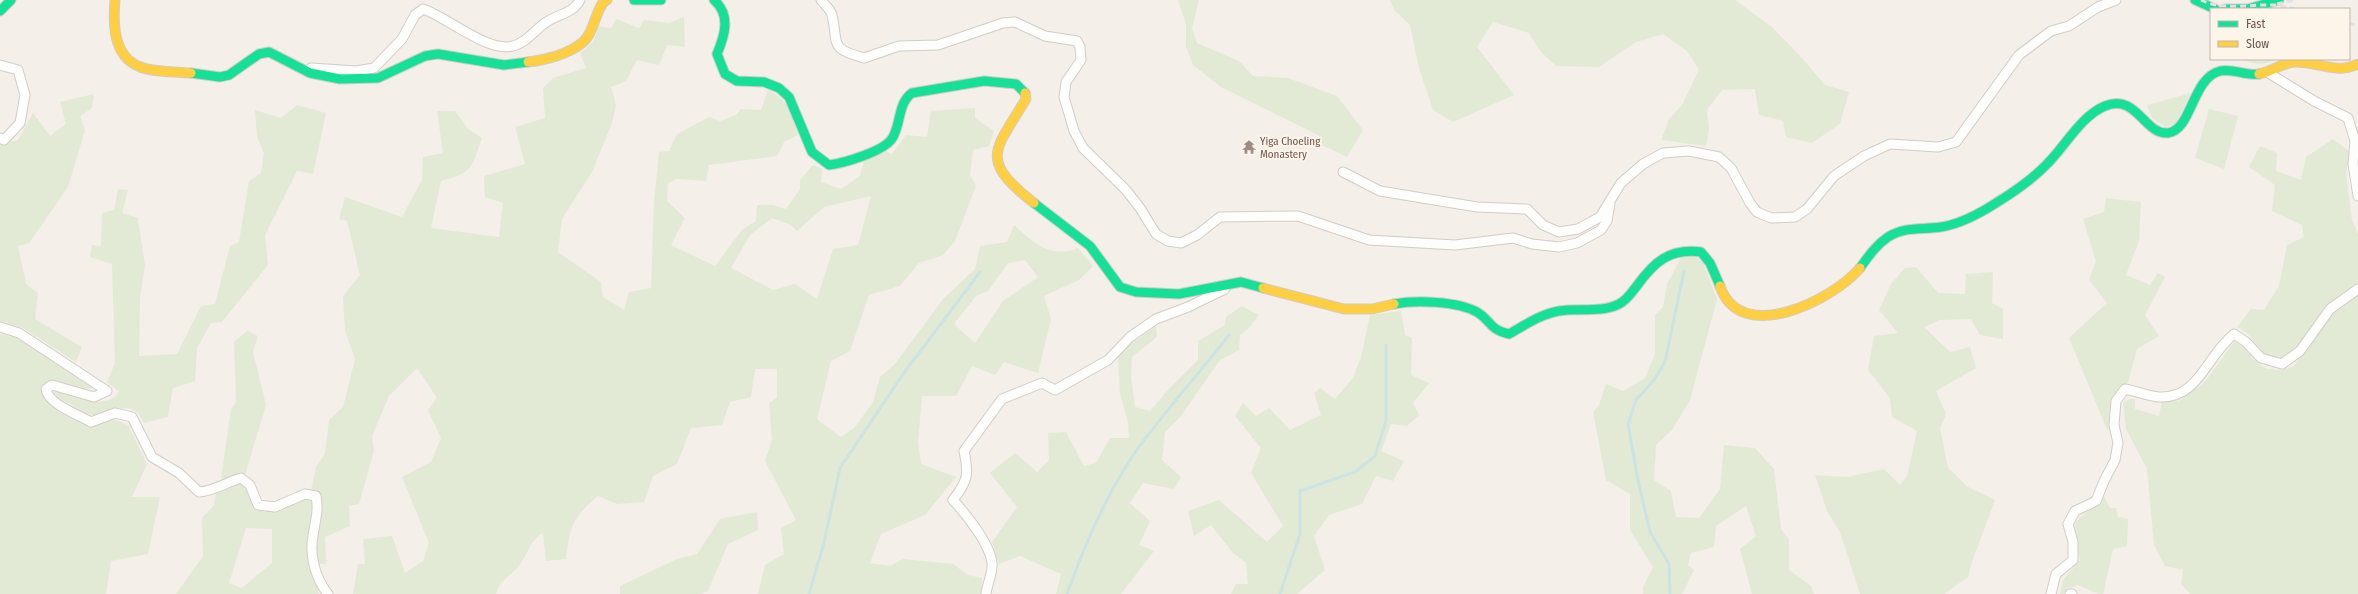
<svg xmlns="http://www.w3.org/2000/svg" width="2358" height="594" viewBox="0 0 2358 594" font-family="'Fira Sans Condensed',sans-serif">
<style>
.green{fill:#e2ead5;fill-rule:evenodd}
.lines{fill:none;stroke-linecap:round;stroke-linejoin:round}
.stream{stroke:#cce3e3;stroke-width:3}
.street-casing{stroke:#d3ccc7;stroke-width:11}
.fast-casing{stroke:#d3cbc6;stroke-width:11}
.slow-casing{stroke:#d3cbc6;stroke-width:11}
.street{stroke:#fdfdfc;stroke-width:9}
.fast{stroke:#16e098;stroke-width:9}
.slow{stroke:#ffcf43;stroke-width:9}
.rail{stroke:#e3e1e3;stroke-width:3;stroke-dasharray:6 4;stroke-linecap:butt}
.labels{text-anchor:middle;stroke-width:3.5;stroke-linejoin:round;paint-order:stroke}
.poi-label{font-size:11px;fill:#6f564d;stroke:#fdf4ea;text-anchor:start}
</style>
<rect width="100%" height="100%" fill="#f4efe9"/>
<g class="green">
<polygon points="1178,0 1199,0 1192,28 1197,43 1239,61 1253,76 1288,78 1337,96 1363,130 1347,157 1322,145 1322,137 1221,87 1193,65 1186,47 1186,24"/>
<polygon points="1390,0 1735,0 1772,27 1802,58 1825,85 1849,92 1840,124 1812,143 1786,137 1783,121 1759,115 1755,89 1722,90 1707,110 1709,129 1706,146 1661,140 1669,119 1682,105 1699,70 1687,51 1663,34 1636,42 1599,67 1556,66 1540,51 1529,33 1493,22 1477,47 1514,95 1453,122 1433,110 1419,68 1410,25 1394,10"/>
<path d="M684,17l1,30 -18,-2 -8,20 -22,-5 -11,21 -15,6 5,18 -4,18 -20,49 -30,47 -4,33 43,30 2,15 21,13 5,-18 22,-4 3,-86 5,-50 10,-1 8,-17 32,-17 11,4 16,-6 5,-6 20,1 7,-20c22,11 23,22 30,45l-14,7 -7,14 -68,9 -3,16 -29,-2 -9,4 -1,18 18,17 -14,27 44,21 27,-36 14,-9 1,-16h16l13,4 14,-20v-9l13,-15 9,4 -1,13 20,7 19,-13 4,-16 22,-9 6,3 14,-19 21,2 4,-26 44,-3v10l19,13 -5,15 -16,4 -3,25 6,11 -21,55 -12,14 -24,8 -19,23 -31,9 -19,56 -19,10 -14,58 24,18 14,-10 18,-25 7,-25 15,-13 48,-65 32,-30 5,-23 27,-4 7,-17c20,18 36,34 64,23l15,18 -14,14 -35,16 7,23 -13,54 -34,-11 -9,13 -23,-9 -16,30h-34l-4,46 3,22 35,13 -31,38 -44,19 -11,29 20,3 13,-7 50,5 15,11 14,3v16h-224l7,-29 19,-11 -3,-26 15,-8 -31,-59 7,-21 -3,-37 8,-5v-29h-22l-4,28 -21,5 -8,23 -31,3 -14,36 -24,12 -9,26 -27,2 -19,-8c-26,22 -28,30 -32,63l-20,2 -3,-28c-15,9 -15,23 -26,35 -9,10 -18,13 -21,26h-143l5,-30h7l-2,-25 29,-3 13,37 18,-12 6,-18 -27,-66 29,-15 10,-24 -13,-28 9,-12 -20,-30 -28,28 -17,40 2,15 -15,53 -10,2 1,20 -25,11 1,27h-8c-6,-27 3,-32 4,-54 0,-5 -2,-11 -3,-16l-8,-4 5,-23 9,-13 4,-34 14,-13 12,-48 -10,-28 -2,-35 17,-21 -13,-54 -8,-2 6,-22 57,20 20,-37 1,-23 20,-4 -6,-42h18l13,18 14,9c-10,29 -9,35 -41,43l-10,47 68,9 4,-34 -18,-6 -1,-21 41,-12 -10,-37 30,-9 -2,-30 10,-10 33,-10 -6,-15 13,-11 6,-16 12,2 5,-9 23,9 5,-8 25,3zM871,196l-13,49 -25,4 -16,50 -22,-15 -22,6 -42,-22 19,-33 22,-17 19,7 6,6 27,-24zM1025,260l13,17 -35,24 -28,42 -21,-19 22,-28 12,-5 20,-28z"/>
<path d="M2243,59h35c-13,6 -22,7 -35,0z"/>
<polygon points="2191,93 2176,124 2166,127 2152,118 2147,105"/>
<polygon points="94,94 92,108 80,116 85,130 68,187 29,243 18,246 26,284 38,293 35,319 82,347 76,362 23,328 0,321 0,142 5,143 18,140 33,113 50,136 66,124 60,102"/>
<path d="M297,105l29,8 -13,61 -16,-3 -32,64 3,30 -46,57 -11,1 -14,25 -2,33 -22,7 -5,29 -24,6c-13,-29 -30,-7 -51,-8 -11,-1 -16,-8 -25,-12 -7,-4 -10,-4 -14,-11l4,-2c17,6 50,22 61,1l-12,-9 8,-19 -3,-99 -22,-7 2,-12 9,1 1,-33 12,-3 4,-21 10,1 -6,23 16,5 7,48 -5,32 -1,58 38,-2 24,-48 14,-2 15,-58 9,-4 10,-61 12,-8 3,-20 -7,-16 -2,-27 26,8z"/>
<polygon points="2209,109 2238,116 2224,169 2195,158"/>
<polygon points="2333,139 2350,152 2346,173 2352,220 2358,234 2358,283 2326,306 2297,347 2280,359 2265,355 2247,333 2237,327 2251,309 2264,310 2279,286 2287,245 2304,237 2302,225 2272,211 2275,185 2249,167 2260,146 2277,153 2276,171 2301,180 2306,157"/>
<path d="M2106,198l35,4 -2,39 -13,34 24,10 8,-12 7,4 -20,38 14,21 -22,13 -9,33c-20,11 -18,29 -20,50l-39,-94 38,-35 -18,-23 7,-19 -13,-42 21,-7z"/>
<polygon points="1683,254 1693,255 1703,263 1717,299 1690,400 1672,430 1656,445 1654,480 1671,491 1676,517 1699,518 1720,489 1724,445 1755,448 1774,469 1781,529 1789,540 1789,570 1811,586 1814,594 1752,594 1740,549 1756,536 1746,506 1716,526 1714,547 1691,553 1688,565 1694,570 1682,594 1643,594 1643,587 1653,567 1630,530 1630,494 1606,480 1593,412 1599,405 1606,384 1623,391 1645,378 1655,354 1655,315 1663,307 1667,284"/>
<polygon points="1916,267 1938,293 1965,294 1966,274 1993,272 1992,303 2003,309 2003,339 1980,335 1971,319 1940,320 1924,327 1950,352 1970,347 1976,368 1936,391 1946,414 1940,428 1948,468 1968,487 1995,500 1972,562 1968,577 1944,594 1860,594 1840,532 1827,511 1815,475 1847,477 1884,469 1900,485 1907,476 1917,431 1892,417 1890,398 1868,370 1874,336 1898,333 1879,310 1891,284 1905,268"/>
<polygon points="2358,294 2358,594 2190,594 2181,584 2183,570 2165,566 2154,545 2147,469 2126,429 2123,403 2129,399 2135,399 2135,409 2159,416 2162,402 2179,401 2204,383 2234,342 2245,348 2253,359 2267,369 2282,370 2294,366 2333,311"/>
<polygon points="1242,306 1259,315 1249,328 1240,335 1239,350 1220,360 1181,416 1165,432 1162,460 1181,477 1174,489 1143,483 1130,503 1150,521 1139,545 1154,551 1121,594 1056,594 1061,574 1020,556 999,564 992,542 1017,507 990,473 1015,453 1037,472 1049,460 1048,433 1066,432 1084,466 1096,463 1110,438 1129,438 1128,422 1120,394 1118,357 1130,344 1156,326 1157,337 1132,357 1131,375 1135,407 1150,411 1168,390 1198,360 1198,341 1225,325 1226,317"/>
<polygon points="1401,311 1405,335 1412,338 1411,375 1429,383 1413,403 1419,415 1407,426 1391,424 1381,451 1404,461 1393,481 1376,476 1362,504 1329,515 1314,536 1325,570 1297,594 1231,594 1236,584 1248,584 1246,563 1233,553 1211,525 1194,536 1188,511 1219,500 1267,542 1283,526 1251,473 1261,448 1235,416 1243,403 1256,416 1269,408 1290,430 1321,415 1314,393 1320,388 1335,399 1353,378 1361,357 1370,315"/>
<polygon points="247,331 258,336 253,352 266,405 245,475 221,479 231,409 236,402 234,342"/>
<path d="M0,334l22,5 24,18 49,31 -12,1 -24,-7 -15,14c6,12 28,24 41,28 9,3 19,-1 27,-5l16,6 19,39 -15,33h28l-12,57 -37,7 -5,33h-106z"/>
<path d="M241,482l8,9 4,15 11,6 42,-14 8,2 -5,60 10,34h-143l27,-38 -1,-38 12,-13 2,-13zM246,528l26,1v34l-30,25 -13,-5z"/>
<path d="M2104,496l6,12h6l2,9 10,2 -1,27 -14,3 -10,45c-9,0 -17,-7 -26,-9l-10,5 -4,4h-3l3,-14 17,-20 -5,-37c9,-10 19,-16 29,-27z"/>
<polygon points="757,512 758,530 728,544 708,591 701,594 620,594 620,586 677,559 697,554 720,519"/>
</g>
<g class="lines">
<g class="stream">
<polyline points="809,594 824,543 840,468 903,374 980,272"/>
<path d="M1067,594c17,-48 38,-97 67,-140 29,-41 64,-79 95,-119"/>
<polyline points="1280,594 1300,534 1300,491 1355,472 1375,456 1386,421 1386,345"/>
<polyline points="1670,594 1669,564 1650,532 1638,480 1628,424 1636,400 1654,380 1665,362 1684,271"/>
</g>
<defs>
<g id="street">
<path d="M821,0c3,4 10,10 11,15 7,30 -4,33 32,43l35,-12 39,-1 65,-22 12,-1 30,14 32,5 3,6 1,13 -15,22 -2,15 10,34 9,17 43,42 14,18 16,26 12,7 13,2 16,-8 23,-18 78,-1 71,24 86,5 58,-7 19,6 27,3 18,-4 24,-13 6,-9 3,-18"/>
<polyline points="0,65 18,70 25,95 20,123 4,140 0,138"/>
<path d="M311,68l45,3 18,-3 28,-29 13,-24 8,-6c24,8 65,44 90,37 13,-3 22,-16 32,-23 12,-9 28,-9 35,-23"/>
<polyline points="2267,72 2314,101 2348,118 2355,141 2353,164 2358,196"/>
<polyline points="1343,172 1380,191 1477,207 1527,209 1543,225 1559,232 1578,229 1600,217 1621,183 1643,164 1663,153 1689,151 1719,157 1731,168 1750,203 1757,212 1771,218 1795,217 1807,209 1834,176 1864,156 1890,144 1938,147 1956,142 2019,55 2051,31 2069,26 2098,7 2116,0"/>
<path d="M0,327l19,6 88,58 -13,6 -42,-12 -6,4c2,15 31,25 45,33l24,-9 17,4 20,40 27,16 20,19c15,-1 28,-10 42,-14l9,7 8,20 17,2 30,-13 11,2c3,15 -1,25 -3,40 -4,20 3,43 15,58"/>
<path d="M986,594c1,-10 7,-21 6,-31 -2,-19 -26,-49 -39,-63 15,-19 16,-26 11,-49l38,-52 40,-16 13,7 53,-30 22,-23 26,-18 32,-12 37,-18"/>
<path d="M2051,594l5,-20 17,-14v-18l-5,-18 7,-13 21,-10 8,-20 11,-21 3,-17 -4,-18 2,-24 9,-12c11,2 23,7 34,8 40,2 47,-41 75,-63l12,8 15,16 21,6 18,-13 30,-42 28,-20"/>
<polyline points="2070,594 2072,594"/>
</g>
<g id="fast">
<polyline points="634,0 661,0"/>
<path d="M714,0c17,15 11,35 3,54l8,20 12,7 27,1 15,6 10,9 23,55 17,13c15,-2 57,-14 64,-28 8,-14 5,-34 19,-44l72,-12 32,3 9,9"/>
<polyline points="2195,0 2215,9"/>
<polyline points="2225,9 2248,9 2279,0"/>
<polyline points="0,11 11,0"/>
<polyline points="191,73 220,77 229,75 259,54 269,52 310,73 340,79 378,78 425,56 438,54 504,65 528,62"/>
<polyline points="1034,203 1090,246 1120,287 1136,292 1179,294 1241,282 1263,288"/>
<path d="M1860,268c8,-11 16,-23 28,-31 17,-11 34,-7 53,-10 19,-3 38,-13 55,-24 18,-11 37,-24 52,-40 18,-18 33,-47 57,-57 32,-13 39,29 63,27 24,-3 24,-55 52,-62 13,-3 26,5 39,3"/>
<path d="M1394,304c22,-4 63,-3 83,8 14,8 11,17 32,22 16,-9 32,-20 50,-23 19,-3 42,2 60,-7 8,-4 12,-11 17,-17 18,-25 33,-39 65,-35l9,11 10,23"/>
</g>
<g id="slow">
<path d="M115,0c-2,23 -2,55 23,66 12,6 38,6 53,7"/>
<path d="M528,62c18,-2 41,-8 55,-20 12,-9 13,-38 24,-42"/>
<path d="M2259,74c12,-2 23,-11 35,-12 23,-1 42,13 64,2"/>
<path d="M1025,93l1,6c-31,52 -48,60 8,104"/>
<path d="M1720,286c20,60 112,15 140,-18"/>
<polyline points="1263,288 1344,309 1372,309 1394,304"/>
</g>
</defs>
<use href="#street" class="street-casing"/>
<use href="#fast" class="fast-casing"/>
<use href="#slow" class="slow-casing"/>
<use href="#street" class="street"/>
<use href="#fast" class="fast"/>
<use href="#slow" class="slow"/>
<g class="rail">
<path d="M2201,0c22,11 49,4 73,5 7,0 14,3 21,4"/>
<polyline points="2277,4 2295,0"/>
<polyline points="2349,23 2358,26"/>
</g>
</g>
<defs>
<symbol id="temple-bare" viewBox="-9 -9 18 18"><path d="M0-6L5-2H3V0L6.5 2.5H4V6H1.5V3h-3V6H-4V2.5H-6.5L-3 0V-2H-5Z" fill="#9e8c84" stroke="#fdf4ea" stroke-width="2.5" paint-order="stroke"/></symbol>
</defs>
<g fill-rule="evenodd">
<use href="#temple-bare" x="1239" y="137" width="20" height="20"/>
</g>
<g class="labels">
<g class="poi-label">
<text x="1260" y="145">Yiga Choeling<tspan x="1260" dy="13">Monastery</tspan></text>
</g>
</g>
<rect x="2210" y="8" width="140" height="52" fill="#fdf4ea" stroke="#c4b5ab"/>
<rect x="2218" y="21" width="20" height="6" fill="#16e098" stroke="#c4b5ab"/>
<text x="2246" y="28" font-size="12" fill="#6f564d">Fast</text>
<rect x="2218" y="41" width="20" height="6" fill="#ffcf43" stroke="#c4b5ab"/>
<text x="2246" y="48" font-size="12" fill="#6f564d">Slow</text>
</svg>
